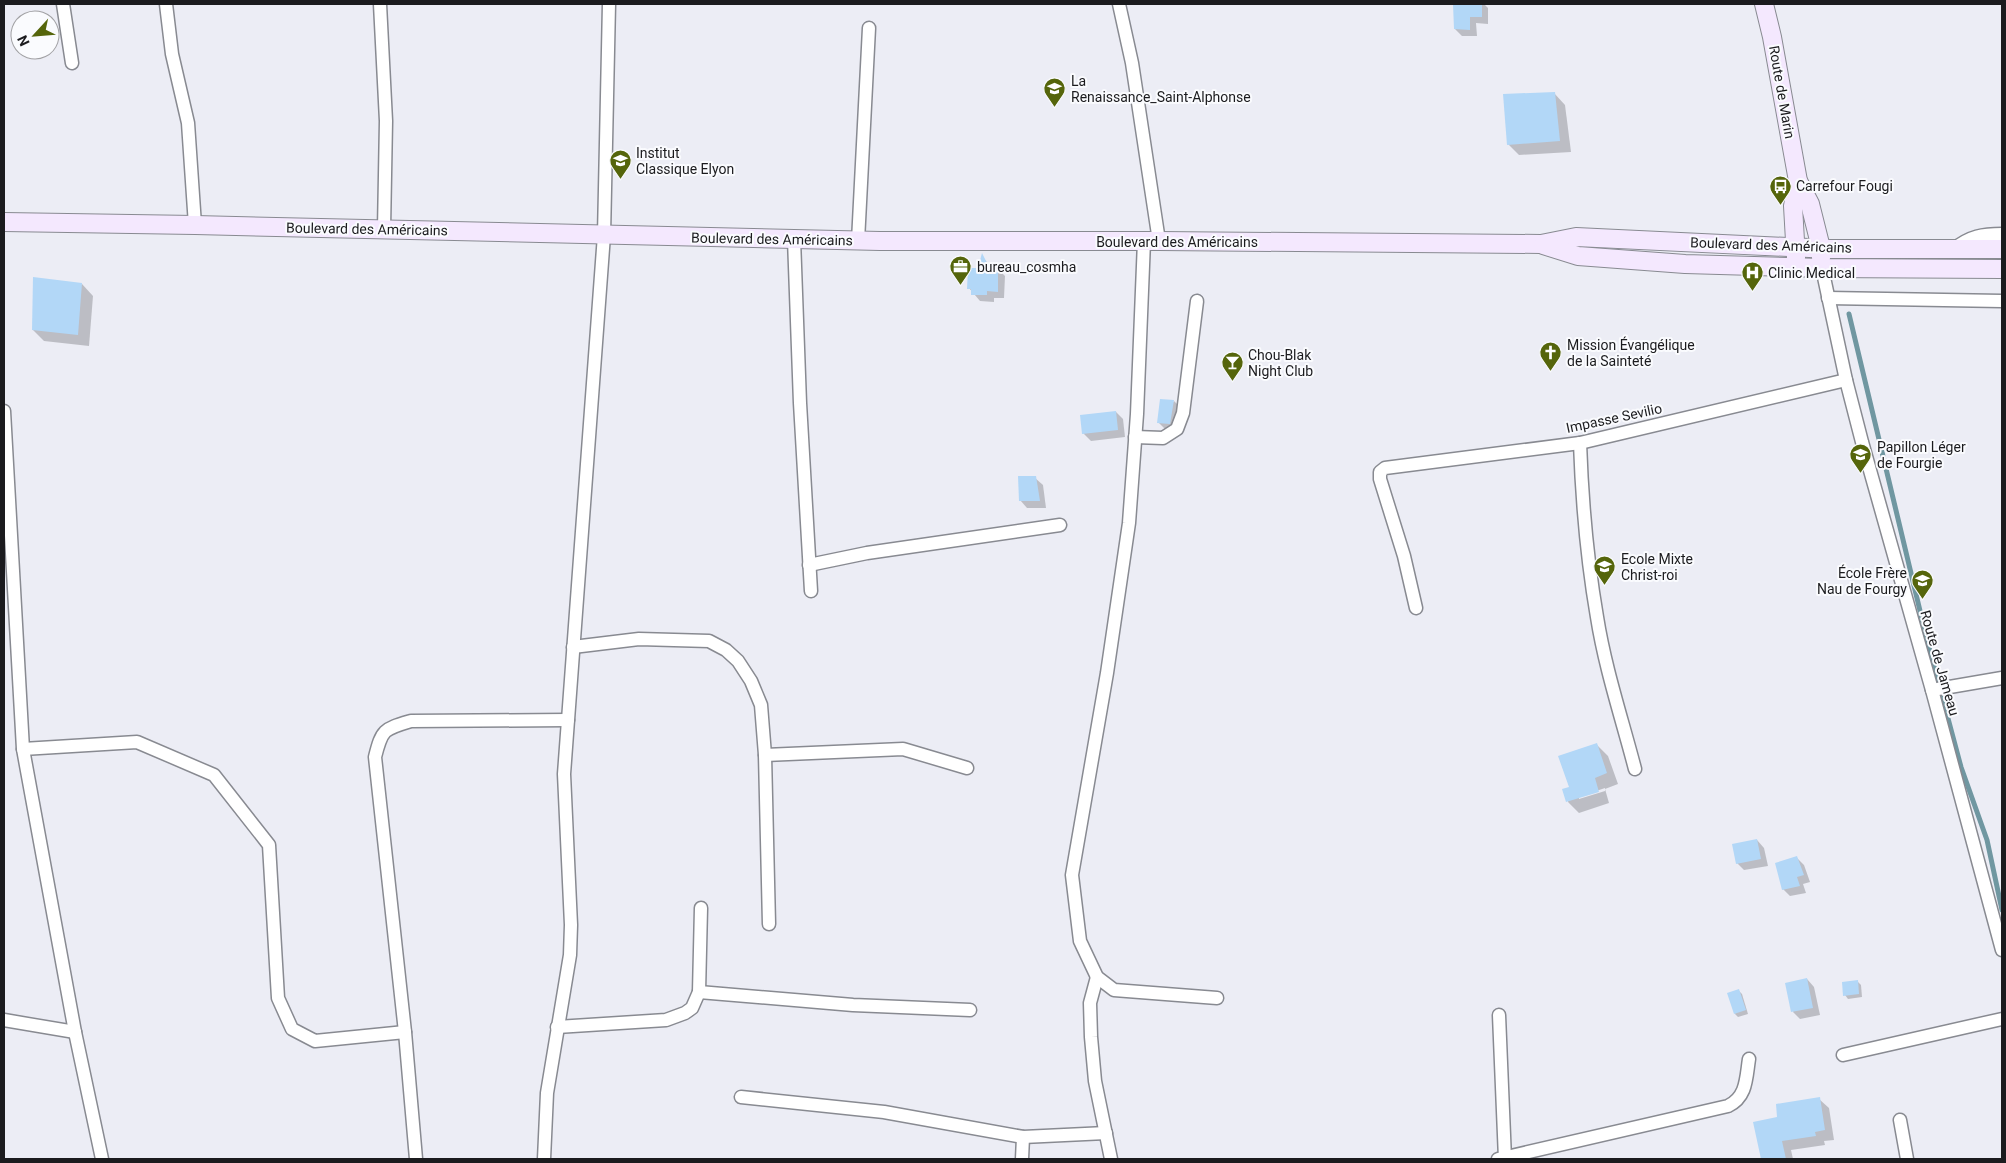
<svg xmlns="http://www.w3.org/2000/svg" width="2006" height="1163" viewBox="0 0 2006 1163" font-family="Roboto,sans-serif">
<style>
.shadow{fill:#0003;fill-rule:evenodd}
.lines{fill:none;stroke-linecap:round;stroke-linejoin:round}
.stream{stroke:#7097a1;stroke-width:5}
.building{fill:#b2d7f7}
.minor-casing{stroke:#888a91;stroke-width:15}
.secondary-casing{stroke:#888a91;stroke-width:20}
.minor{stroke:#fff;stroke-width:12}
.secondary{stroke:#f4e8fe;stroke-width:18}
.labels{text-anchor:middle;stroke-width:4;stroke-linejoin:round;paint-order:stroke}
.poi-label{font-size:14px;fill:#1b1b1e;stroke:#fafbfe;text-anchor:start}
.street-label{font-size:14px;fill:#1b1b1e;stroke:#fafbfe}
</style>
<rect width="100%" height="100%" fill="#ecedf5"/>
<g class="shadow">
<polygon points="1455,4 1484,4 1488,8 1488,24 1476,23 1477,36 1462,36 1455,29"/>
<polygon points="1554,93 1565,105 1571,152 1519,155 1508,144"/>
<polygon points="982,256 992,269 998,269 1005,276 1004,298 994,298 994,302 980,301 969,288 979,269"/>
<polygon points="82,284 93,296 89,346 44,341 33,330"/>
<polygon points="1174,401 1181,408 1177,430 1166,430 1159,423"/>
<polygon points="1116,412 1123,419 1125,437 1091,441 1083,433"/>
<polygon points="1035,478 1043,485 1046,508 1027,508 1020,500"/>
<path d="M1597,745l11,11 10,28 -13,5 4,14 -30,10 -11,-11 2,-14zM1605,788v3l-26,8v-2z"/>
<polygon points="1757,840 1764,848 1768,866 1744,870 1737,863"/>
<polygon points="1797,858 1804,865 1810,882 1803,884 1806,893 1790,896 1783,889"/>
<polygon points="1807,979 1814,987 1820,1015 1800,1019 1793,1012"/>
<polygon points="1857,981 1861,985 1862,997 1848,999 1845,995"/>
<polygon points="1739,991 1742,994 1748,1014 1738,1017 1735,1014"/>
<polygon points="1819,1099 1829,1108 1834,1140 1824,1141 1825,1145 1791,1150 1793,1159 1763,1159 1755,1123 1778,1118"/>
</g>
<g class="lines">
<polyline class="stream" points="1849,314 1927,640 1961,767 1987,840 2002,910"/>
</g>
<g class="building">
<polygon points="1453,4 1482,4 1482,17 1470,17 1470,30 1454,29"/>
<polygon points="1555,92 1560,141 1507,145 1503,94"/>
<polygon points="982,253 989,267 998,268 998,292 987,291 987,295 971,295 971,289 967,289 968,268 978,268"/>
<polygon points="33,277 82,283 78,335 32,330"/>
<polygon points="1160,399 1174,400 1170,424 1157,423"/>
<polygon points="1116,411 1118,430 1082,434 1080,415"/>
<polygon points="1018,476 1036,476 1040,501 1019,501"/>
<polygon points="1597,743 1607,773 1595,778 1599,792 1566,802 1562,789 1569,787 1558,756"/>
<polygon points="1757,839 1761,859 1736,864 1732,844"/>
<polygon points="1797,856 1804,875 1797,877 1800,886 1782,890 1775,863"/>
<polygon points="1807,978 1813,1008 1791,1012 1785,983"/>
<polygon points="1858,980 1859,994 1843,996 1842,982"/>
<polygon points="1739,989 1746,1010 1734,1014 1727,993"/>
<polygon points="1820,1097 1825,1130 1815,1132 1816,1136 1782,1141 1786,1159 1761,1159 1753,1122 1777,1117 1776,1104"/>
</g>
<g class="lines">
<defs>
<g id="minor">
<polyline points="63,4 72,63"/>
<polyline points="166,4 172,54 188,123 195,225"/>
<polyline points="380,4 386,121 384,229"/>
<polyline points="1119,4 1132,63 1159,241"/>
<polyline points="794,239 800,403 811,591"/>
<polyline points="858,241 869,28"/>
<polyline points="1144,241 1137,414 1129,523 1107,673 1072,875 1080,941 1097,977 1114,990 1217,998"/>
<path d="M1954,249c16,-13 29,-15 48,-15"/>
<polyline points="1822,268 1846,380 1862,442 1932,690 2002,950"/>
<polyline points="1828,298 2002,301"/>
<polyline points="4,411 23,749 75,1032 102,1159"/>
<polyline points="1135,437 1163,438 1177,429 1183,413 1197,301"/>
<path d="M1580,443c2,58 7,116 17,174 8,51 25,102 38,152"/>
<polyline points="809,565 867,553 1060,525"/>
<polyline points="1416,608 1404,556 1380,479 1380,472 1385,468 1580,443 1846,380"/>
<polyline points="573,647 639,639 709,641 726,650 738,661 751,681 761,705 765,755 769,924"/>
<polyline points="1932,690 2002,678"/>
<polyline points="23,749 137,742 214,775 269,845 278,998 292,1029 315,1041 405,1032"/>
<polyline points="765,755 903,749 967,768"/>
<polyline points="1097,977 1090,1003 1091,1037 1095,1081 1111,1159"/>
<polyline points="699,992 853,1005 970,1010"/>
<polyline points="1499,1015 1505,1159"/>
<polyline points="4,1020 75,1032"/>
<polyline points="557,1027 666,1020 685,1013 692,1008 699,992 701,908"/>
<polyline points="1843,1055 2002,1019"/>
<polyline points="741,1097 884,1112 1023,1137 1106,1133"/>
<polyline points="1900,1120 1907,1159"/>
<path d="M416,1159l-11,-127 -30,-275c7,-28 9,-28 36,-36l157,-1"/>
<polyline points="544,1159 547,1093 570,955 571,925 564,774 604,235 609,4"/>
<polyline points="1022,1159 1023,1137"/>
<path d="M1498,1159l230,-53c19,-9 18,-28 21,-47"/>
</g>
<g id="secondary">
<polyline points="1764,4 1772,37 1798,181 1810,204 1821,248 1821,258"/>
<polyline points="4,222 195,225 880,241 1159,241 1541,244 1576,237 1830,249 2002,249"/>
<polyline points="1543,245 1578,256 1685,264 1822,268 2002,269"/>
<polyline points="1796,258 1793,206 1798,181"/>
</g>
</defs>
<use href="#minor" class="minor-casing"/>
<use href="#secondary" class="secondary-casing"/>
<use href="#minor" class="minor"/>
<use href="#secondary" class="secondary"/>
</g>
<defs>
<symbol id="school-pin" viewBox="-11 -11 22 30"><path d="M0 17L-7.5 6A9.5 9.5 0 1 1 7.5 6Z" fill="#55650b" stroke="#fafbfe"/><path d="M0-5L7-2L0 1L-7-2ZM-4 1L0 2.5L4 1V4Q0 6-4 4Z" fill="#fff"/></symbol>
<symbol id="bus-pin" viewBox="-11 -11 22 30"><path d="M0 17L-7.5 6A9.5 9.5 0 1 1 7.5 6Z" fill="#55650b" stroke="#fafbfe"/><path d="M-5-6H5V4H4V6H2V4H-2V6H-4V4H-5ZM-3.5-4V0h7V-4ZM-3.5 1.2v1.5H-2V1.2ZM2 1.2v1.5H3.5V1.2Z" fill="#fff"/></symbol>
<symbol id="office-pin" viewBox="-11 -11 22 30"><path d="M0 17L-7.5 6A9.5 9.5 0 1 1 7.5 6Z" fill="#55650b" stroke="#fafbfe"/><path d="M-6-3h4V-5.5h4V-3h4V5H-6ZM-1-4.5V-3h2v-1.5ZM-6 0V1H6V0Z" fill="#fff"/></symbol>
<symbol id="hospital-pin" viewBox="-11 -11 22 30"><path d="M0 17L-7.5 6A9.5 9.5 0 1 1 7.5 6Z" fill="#55650b" stroke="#fafbfe"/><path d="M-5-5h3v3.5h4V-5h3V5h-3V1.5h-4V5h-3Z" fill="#fff"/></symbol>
<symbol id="church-pin" viewBox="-11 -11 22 30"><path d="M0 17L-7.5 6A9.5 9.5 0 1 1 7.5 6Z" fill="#55650b" stroke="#fafbfe"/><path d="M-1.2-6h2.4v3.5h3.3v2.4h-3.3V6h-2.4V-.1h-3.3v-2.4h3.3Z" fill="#fff"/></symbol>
<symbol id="bar-pin" viewBox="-11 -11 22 30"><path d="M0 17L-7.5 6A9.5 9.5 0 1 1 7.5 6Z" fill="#55650b" stroke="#fafbfe"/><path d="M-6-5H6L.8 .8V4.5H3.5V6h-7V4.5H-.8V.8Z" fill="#fff"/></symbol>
</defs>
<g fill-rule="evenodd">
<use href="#school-pin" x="1042" y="76" width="25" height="34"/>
<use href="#school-pin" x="608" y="148" width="25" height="34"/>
<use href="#bus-pin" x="1768" y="174" width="25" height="34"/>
<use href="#office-pin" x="948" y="254" width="25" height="34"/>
<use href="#hospital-pin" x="1740" y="260" width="25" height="34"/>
<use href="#church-pin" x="1538" y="340" width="25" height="34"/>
<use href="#bar-pin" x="1220" y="350" width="25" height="34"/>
<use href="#school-pin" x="1848" y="442" width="25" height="34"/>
<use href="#school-pin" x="1592" y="554" width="25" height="34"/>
<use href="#school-pin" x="1910" y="568" width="25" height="34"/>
</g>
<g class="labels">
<g class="poi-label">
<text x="1071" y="86">La<tspan x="1071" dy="16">Renaissance_Saint-Alphonse</tspan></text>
<text x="636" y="158">Institut<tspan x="636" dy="16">Classique Elyon</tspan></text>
<text x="1796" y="191">Carrefour Fougi</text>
<text x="977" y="272">bureau_cosmha</text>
<text x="1768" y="278">Clinic Medical</text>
<text x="1567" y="350">Mission Évangélique<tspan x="1567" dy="16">de la Sainteté</tspan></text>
<text x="1248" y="360">Chou-Blak<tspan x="1248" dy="16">Night Club</tspan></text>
<text x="1877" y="452">Papillon Léger<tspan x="1877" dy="16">de Fourgie</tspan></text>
<text x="1621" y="564">Ecole Mixte<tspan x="1621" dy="16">Christ-roi</tspan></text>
<text x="1907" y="578" text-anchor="end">École Frère<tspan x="1907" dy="16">Nau de Fourgy</tspan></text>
</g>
<g class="street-label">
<text transform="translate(1782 92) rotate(80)" y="5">Route de Marin</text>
<text transform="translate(367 229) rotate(1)" y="5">Boulevard des Américains</text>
<text transform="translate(772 239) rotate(1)" y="5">Boulevard des Américains</text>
<text x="1177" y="247">Boulevard des Américains</text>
<text transform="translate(1771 245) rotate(2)" y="5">Boulevard des Américains</text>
<text transform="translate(1614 418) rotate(-12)" y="5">Impasse Sevilio</text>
<text transform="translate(1940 663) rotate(74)" y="5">Route de Jameau</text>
</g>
</g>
<rect width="2006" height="1163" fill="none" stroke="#1b1b1e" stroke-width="10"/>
<g transform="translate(35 35) rotate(244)"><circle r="24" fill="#fafbfe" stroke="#a1a1a4"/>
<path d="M0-4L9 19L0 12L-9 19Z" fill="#55650b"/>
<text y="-8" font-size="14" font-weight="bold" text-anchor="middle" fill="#1b1b1e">N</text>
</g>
</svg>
